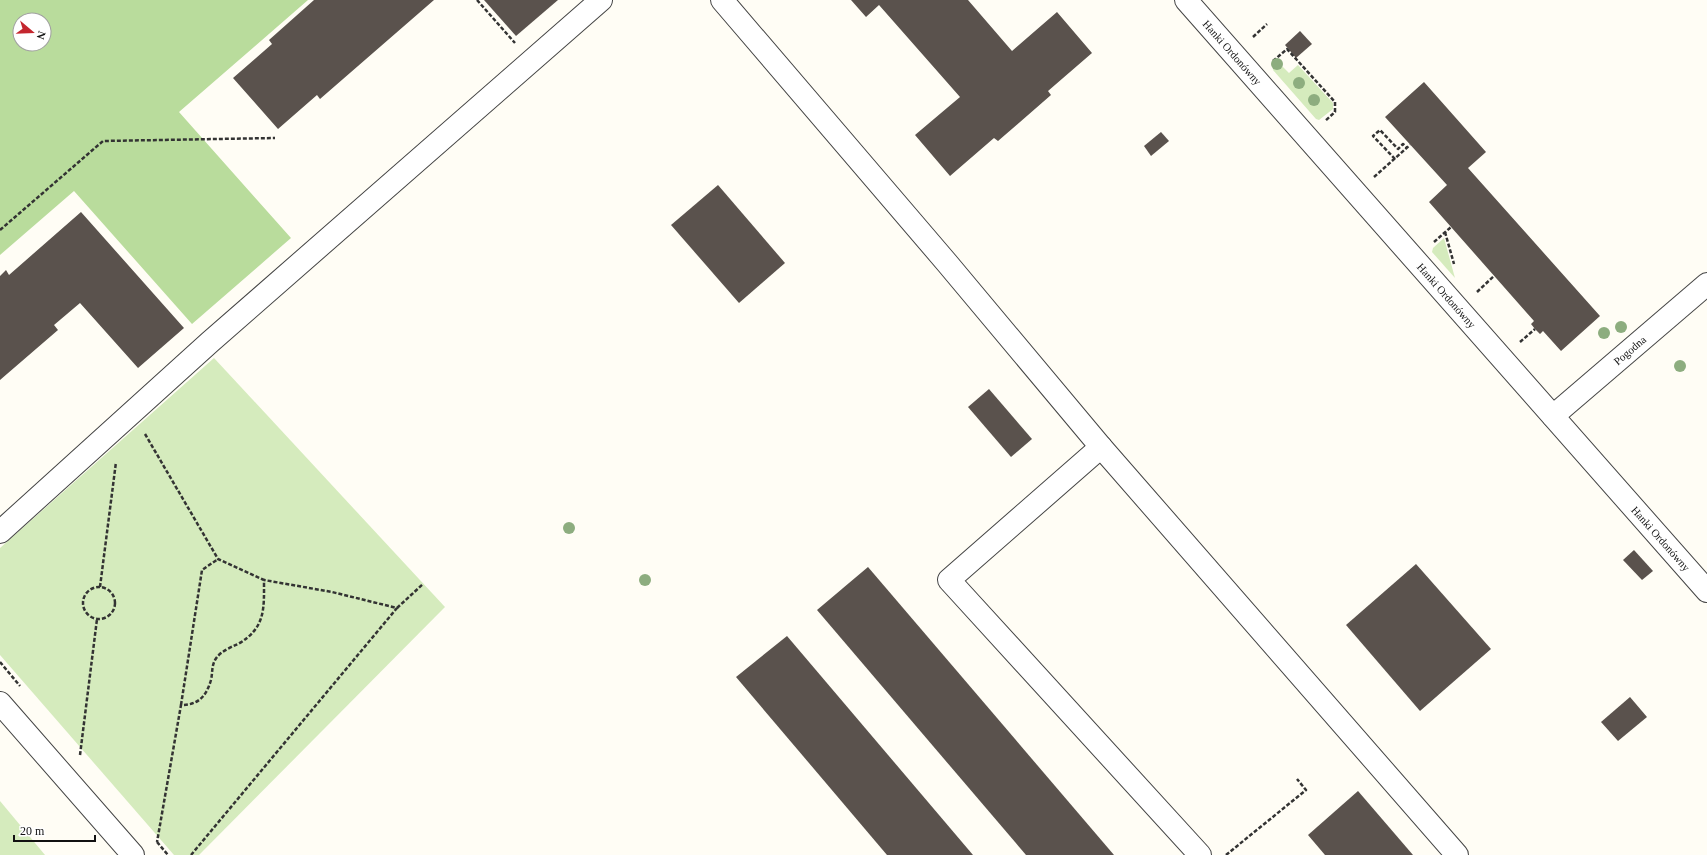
<svg xmlns="http://www.w3.org/2000/svg" width="1707" height="855" viewBox="0 0 1707 855" font-family="Georgia,serif">
<style>
.green{fill:#d5ebbd}
.forest{fill:#b9dc9c;fill-rule:evenodd}
.building{fill:#5a524d}
.lines{fill:none;stroke-linecap:round;stroke-linejoin:round}
.minor-casing{stroke:#444;stroke-width:24}
.path{stroke:#333;stroke-width:2.5;stroke-dasharray:4 2;stroke-linecap:butt}
.minor{stroke:#fff;stroke-width:22}
.tree{fill:#8dad7f}
.labels{text-anchor:middle;stroke-width:4;stroke-linejoin:round;paint-order:stroke}
.street-label{font-size:11px;fill:#111;stroke:#fff}
</style>
<rect width="100%" height="100%" fill="#fffdf5"/>
<g class="green">
<polygon points="1278,62 1289,73 1298,65 1333,103 1333,109 1319,120 1316,119 1273,70 1273,66"/>
<polygon points="1444,238 1455,278 1432,252 1433,248"/>
<polygon points="214,358 445,607 199,855 174,855 0,655 0,548"/>
<polygon points="0,801 45,855 0,855"/>
</g>
<path class="forest" d="M0,0h308l-129,112 112,126 -99,86 -118,-133 -74,64zM20,20h24v24h-24z"/>
<g class="building">
<polygon points="314,0 434,0 320,99 317,95 278,129 233,78 272,44 269,40"/>
<polygon points="484,0 558,0 516,36"/>
<polygon points="851,0 968,0 1012,51 1057,12 1092,53 1048,91 1051,95 998,141 994,138 950,176 915,135 960,97 879,5 866,17"/>
<polygon points="1300,31 1312,44 1296,58 1285,45"/>
<polygon points="1424,82 1486,152 1468,168 1600,316 1561,351 1543,331 1540,334 1535,329 1531,324 1534,321 1429,202 1447,185 1385,117"/>
<polygon points="1161,132 1169,141 1151,156 1144,146"/>
<polygon points="718,185 785,263 739,303 671,225"/>
<polygon points="81,212 184,328 138,368 80,303 54,325 58,330 0,380 0,276 6,270 9,275"/>
<polygon points="989,389 1032,439 1011,457 968,407"/>
<polygon points="1634,550 1653,571 1642,580 1623,560"/>
<polygon points="1416,564 1491,649 1420,711 1346,625"/>
<polygon points="868,567 1114,855 1026,855 817,610"/>
<polygon points="787,636 973,855 887,855 736,677"/>
<polygon points="1630,697 1647,717 1618,741 1601,722"/>
<polygon points="1358,791 1413,855 1325,855 1308,835"/>
</g>
<g class="lines">
<defs>
<g id="minor">
<polyline points="722,0 947,263 1101,447 1457,855"/>
<path id="s1" d="M1186,0l521,591"/>
<path id="s2" d="M1553,416l154,-132"/>
<polyline points="1101,447 949,580 1200,855"/>
<polyline points="0,532 210,342 601,0"/>
<polyline points="0,703 133,855"/>
</g>
</defs>
<use href="#minor" class="minor-casing"/>
<g class="path">
<polyline points="477,0 515,43"/>
<polyline points="1253,37 1267,24"/>
<polyline points="1273,61 1287,49 1335,102 1335,112 1325,121"/>
<polyline points="1395,159 1373,136 1380,130 1398,149 1403,144 1407,148"/>
<polyline points="1374,177 1410,145"/>
<polyline points="0,230 103,141 275,138"/>
<polyline points="1445,232 1454,264"/>
<polyline points="1434,242 1451,227"/>
<polyline points="1477,292 1494,276"/>
<polyline points="1520,342 1535,329"/>
<path d="M145,434l73,125 46,21c0,28 2,48 -26,64 -7,3 -16,7 -21,13 -6,8 -4,14 -6,23 -5,17 -13,25 -30,25l-24,137"/>
<circle cx="99" cy="603" r="16"/>
<polyline points="100,587 116,462"/>
<polyline points="397,608 423,584"/>
<polyline points="0,662 20,686"/>
<polyline points="181,705 202,570 218,559"/>
<polyline points="80,755 97,619"/>
<polyline points="157,842 168,855"/>
<polyline points="191,855 397,608 332,592 264,580"/>
<polyline points="1226,855 1306,790 1297,779"/>
</g>
<use href="#minor" class="minor"/>
</g>
<g class="tree">
<circle cx="1277" cy="64" r="6"/>
<circle cx="1299" cy="83" r="6"/>
<circle cx="1314" cy="100" r="6"/>
<circle cx="1621" cy="327" r="6"/>
<circle cx="1604" cy="333" r="6"/>
<circle cx="1680" cy="366" r="6"/>
<circle cx="569" cy="528" r="6"/>
<circle cx="645" cy="580" r="6"/>
</g>
<g class="labels">
<g class="street-label">
<text dy="4" stroke="none"><textPath href="#s1" startOffset="70">Hanki Ordonówny</textPath></text>
<text dy="4" stroke="none"><textPath href="#s1" startOffset="394">Hanki Ordonówny</textPath></text>
<text dy="4" stroke="none"><textPath href="#s2" startOffset="101">Pogodna</textPath></text>
<text dy="4" stroke="none"><textPath href="#s1" startOffset="718">Hanki Ordonówny</textPath></text>
</g>
</g>
<g transform="translate(32 32) rotate(109)"><circle r="19" fill="#ffffff" stroke="#a0a0a0"/>
<path d="M0-3L7 15L0 10L-7 15Z" fill="#c4262e"/>
<text y="-6" font-size="11" font-weight="bold" text-anchor="middle" fill="#111111">N</text>
</g>
<path d="M14 835v6h81v-6" fill="none" stroke="#111111" stroke-width="2"/>
<text x="20" y="835" font-size="12" fill="#111111" stroke="#ffffff" stroke-width="3" paint-order="stroke">20 m</text>
</svg>
